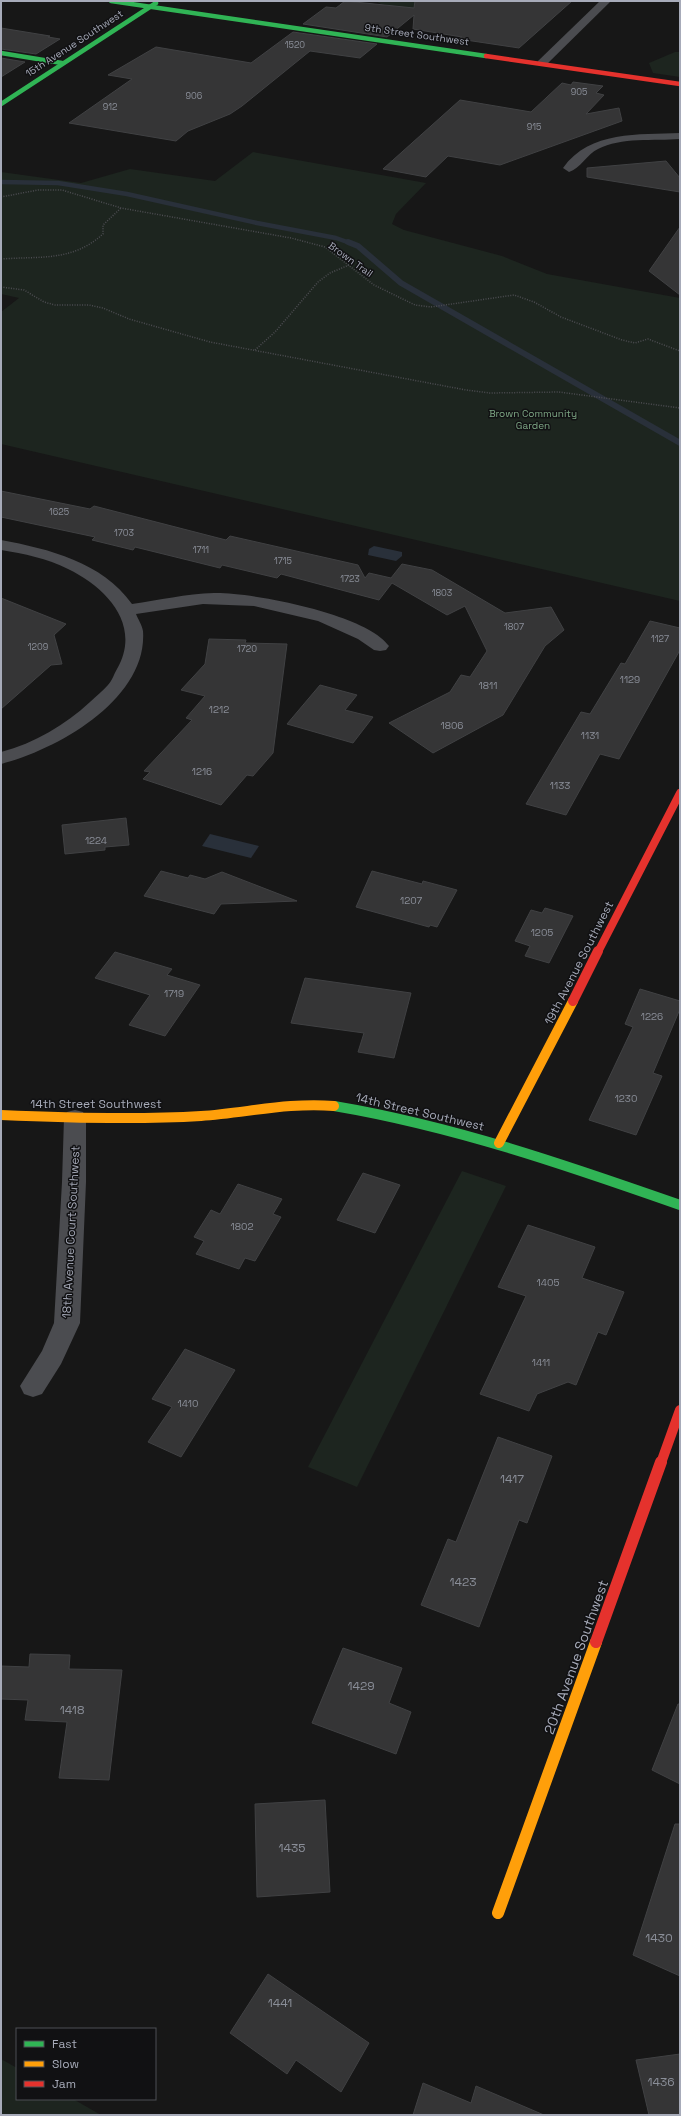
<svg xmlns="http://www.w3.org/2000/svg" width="681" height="2116" viewBox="0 0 681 2116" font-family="'Space Grotesk',sans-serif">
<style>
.green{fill:#1d251f}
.water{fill:#29303a}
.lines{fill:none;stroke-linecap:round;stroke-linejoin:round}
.stream-far1{stroke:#29303a;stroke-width:4.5}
.stream{stroke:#29303a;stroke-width:6}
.building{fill:#353536;stroke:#404143}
.path{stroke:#4d4d52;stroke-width:1.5;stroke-dasharray:1 1.5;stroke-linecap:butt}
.street{fill:#4b4c50;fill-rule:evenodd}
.fast-far1{stroke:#30b455;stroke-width:4.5}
.fast{stroke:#30b455;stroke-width:10}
.slow-far1{stroke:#ff9f0a;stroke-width:10}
.slow{stroke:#ff9f0a;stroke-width:12}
.jam-far3{stroke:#e5322d;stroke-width:4.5}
.jam-far2{stroke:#e5322d;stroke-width:8}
.jam-far1{stroke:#e5322d;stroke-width:10}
.jam{stroke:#e5322d;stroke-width:12}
.labels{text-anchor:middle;stroke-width:3;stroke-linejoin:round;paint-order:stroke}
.far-number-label{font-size:9px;fill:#8a8e98}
.far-street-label{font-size:10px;fill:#a7abb9;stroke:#111113}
.far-park-label{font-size:10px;fill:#7da684;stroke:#111113}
.number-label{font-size:10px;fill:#8a8e98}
.street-label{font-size:12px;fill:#a7abb9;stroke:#111113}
.near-number-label{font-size:12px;fill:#8a8e98}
.near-street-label{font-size:14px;fill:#a7abb9;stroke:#111113}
</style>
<rect width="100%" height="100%" fill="#171717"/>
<g class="green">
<polygon points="376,1 437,1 427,12 381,4"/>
<polygon points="675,52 680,52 680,77 653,73 649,63"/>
<polygon points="253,152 426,183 396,214 392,224 404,230 502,256 547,274 680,298 680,601 1,444 1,312 19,298 1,294 1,172 81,183 130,169 215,181"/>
<polygon points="462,1171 506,1186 357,1487 308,1467"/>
<polygon points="1,2059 17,2068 17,2099 73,2099 101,2115 1,2115"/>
</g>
<g class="water">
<polygon points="374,546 402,552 402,556 396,561 368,555 369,549"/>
<polygon points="210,834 259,846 251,858 202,846"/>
</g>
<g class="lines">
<polyline class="stream-far1" points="1,182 58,183 127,194 257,223 336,238 350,243"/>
<polyline class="stream" points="348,242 358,246 401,283 680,443"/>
</g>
<g class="building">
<polygon points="345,1 414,8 415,1 572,1 519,48 459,39 462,37 413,29 414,15 387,37 303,24 326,7 336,8"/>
<polygon points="1,28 50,36 48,37 60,39 36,54 1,49"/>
<polygon points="293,32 377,44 360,58 310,51 242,106 230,114 188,131 176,141 69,123 132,79 108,75 156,47 251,63"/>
<polygon points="1,58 25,62 1,77"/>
<polygon points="573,82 603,86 596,93 604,95 586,114 619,108 622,121 500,165 448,156 426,177 383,169 460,100 531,112 562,83 571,85"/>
<polygon points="666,161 680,178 680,192 587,177 587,168"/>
<polygon points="680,227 680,295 649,271"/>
<polygon points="1,491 90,509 94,506 226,540 230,536 358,565 365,578 369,573 391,578 402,564 432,570 505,613 551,607 564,630 545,646 503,715 433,753 389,723 450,692 461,675 470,677 487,651 465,606 447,615 392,583 379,600 281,574 277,578 222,565 220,568 135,547 133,550 92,540 95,537 1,517"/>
<polygon points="1,598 66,624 54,635 62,664 51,665 1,709"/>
<polygon points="650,621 680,628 680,650 619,759 600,754 566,815 526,804 581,712 590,714 621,663 625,664"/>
<polygon points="209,639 246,640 245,643 287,644 273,753 253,776 247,775 221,805 143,779 150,772 144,771 192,720 186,718 205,696 181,690 205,664"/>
<polygon points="320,685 357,695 345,710 373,717 353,743 287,724"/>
<polygon points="126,818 129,845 105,847 105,850 65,854 62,825"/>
<polygon points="161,871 188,878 190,875 205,879 222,872 297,901 221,904 214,914 144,896"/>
<polygon points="372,871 422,884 423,881 457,890 437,927 430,925 429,927 356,907"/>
<polygon points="545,908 573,916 549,963 525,956 530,946 515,941 531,910 542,913"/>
<polygon points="115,952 172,969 167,975 200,985 165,1036 129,1025 150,995 95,978"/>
<polygon points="305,978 411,993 394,1058 358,1052 364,1033 291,1023"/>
<polygon points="640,989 680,1001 680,1009 653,1073 662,1076 636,1135 589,1120 633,1027 625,1024"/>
<polygon points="363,1173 400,1185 375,1233 337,1220"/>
<polygon points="238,1184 282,1199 273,1214 281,1217 255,1261 245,1258 239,1269 196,1254 204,1241 194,1237 211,1210 220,1214"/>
<polygon points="528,1225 595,1247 582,1278 624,1292 606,1335 598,1332 576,1385 568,1382 537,1394 529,1411 480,1394 526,1296 498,1287"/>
<polygon points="185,1349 235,1370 181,1457 148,1442 172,1407 152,1399"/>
<polygon points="498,1437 552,1456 527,1523 519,1520 479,1627 421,1605 448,1539 456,1542"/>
<polygon points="343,1648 402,1668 389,1703 411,1712 396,1754 312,1723"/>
<polygon points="30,1654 70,1655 69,1669 122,1670 109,1780 59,1778 67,1722 25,1720 28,1700 1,1699 1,1666 29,1667"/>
<polygon points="678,1704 680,1704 680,1784 652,1770"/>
<polygon points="325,1800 330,1892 257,1897 255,1804"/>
<polygon points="675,1824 680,1824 680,1976 633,1955"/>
<polygon points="268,1974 369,2043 341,2092 296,2060 287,2074 230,2033"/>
<polygon points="680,2054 680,2115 649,2115 636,2060"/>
<polygon points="423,2083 471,2103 476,2086 544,2115 413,2115"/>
</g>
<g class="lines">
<g class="path">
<polyline points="1,197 38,190 62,190 121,208 291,238 325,247 374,285 415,305 431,307 514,295 534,302 561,317 622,340 635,343 648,339 680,351"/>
<path d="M1,259c39,-3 71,3 102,-25v-9l18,-17"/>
<polyline points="1,287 24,290 44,302 55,305 89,305 103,308 129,319 210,342 466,390 490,393 559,392 680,408"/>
<polyline points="255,350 275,332 318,282 330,273 349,265"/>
</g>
<g class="street">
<polygon points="600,1 611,1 546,65 538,65 537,63 538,61"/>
<path d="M680,133v6c-26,2 -59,-2 -82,10 -11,5 -18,20 -29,23l-6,-4c27,-38 76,-33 117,-35z"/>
<path d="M1,540c48,9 101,22 131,64 27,-4 54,-10 82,-11 37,-1 153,21 175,53l-3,4 -6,1 -6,-1 -16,-11 -40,-18 -64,-15 -51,-2 -67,10c2,5 6,11 7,17 5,68 -86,119 -142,133v-12c34,-9 64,-27 89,-50 6,-6 13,-11 18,-17 4,-4 6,-11 9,-16 25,-44 -10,-81 -49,-100 -21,-11 -44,-15 -67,-19z"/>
<polygon points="75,1110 83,1112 86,1118 86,1182 80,1323 61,1364 42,1394 33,1397 24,1394 20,1386 42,1351 54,1323 62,1182 64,1118 67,1112"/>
</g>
<g class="fast-far1">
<polyline points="111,1 486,56"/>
<polyline points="1,53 62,63"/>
<polyline points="1,104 156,3"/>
</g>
<path class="fast" d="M334,1106c119,20 232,59 346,99"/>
<g class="slow-far1">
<path d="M1,1115c67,3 134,5 200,1 45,-3 88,-14 133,-10"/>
<polyline points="499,1143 573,1001"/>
</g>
<polyline class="slow" points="498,1913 596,1642"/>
<polyline class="jam-far3" points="486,56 680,84"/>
<polyline class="jam-far2" points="598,952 680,793"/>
<g class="jam-far1">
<polyline points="573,1001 598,951"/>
<polyline points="661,1463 680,1410"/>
</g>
<polyline class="jam" points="596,1642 661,1462"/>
</g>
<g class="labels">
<g class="far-number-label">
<text x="295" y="48">1520</text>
<text x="579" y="95">905</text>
<text x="194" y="99">906</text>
<text x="110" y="110">912</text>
<text x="534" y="130">915</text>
<text x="59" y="515">1625</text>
<text x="124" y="536">1703</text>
<text x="201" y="553">1711</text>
<text x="283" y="564">1715</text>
<text x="350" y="582">1723</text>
<text x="442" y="596">1803</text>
<text x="514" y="630">1807</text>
<text x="660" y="642">1127</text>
<text x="38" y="650">1209</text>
<text x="247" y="652">1720</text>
</g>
<g class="far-street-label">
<text transform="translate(417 34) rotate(8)" y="4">9th Street Southwest</text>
<text transform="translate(74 43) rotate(-33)" y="4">15th Avenue Southwest</text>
<text transform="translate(351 259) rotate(36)" y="4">Brown Trail</text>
</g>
<g class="far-park-label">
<text x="533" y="417">Brown Community<tspan x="533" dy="12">Garden</tspan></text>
</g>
<g class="number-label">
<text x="630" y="683">1129</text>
<text x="488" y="689">1811</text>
<text x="219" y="713">1212</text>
<text x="452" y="729">1806</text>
<text x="590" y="739">1131</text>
<text x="202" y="775">1216</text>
<text x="560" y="789">1133</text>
<text x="96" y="844">1224</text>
<text x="411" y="904">1207</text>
<text x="542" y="936">1205</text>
<text x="174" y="997">1719</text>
<text x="652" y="1020">1226</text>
<text x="626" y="1102">1230</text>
<text x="242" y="1230">1802</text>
<text x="548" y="1286">1405</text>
<text x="541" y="1366">1411</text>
<text x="188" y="1407">1410</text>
</g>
<g class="street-label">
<text transform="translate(579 963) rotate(-63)" y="4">19th Avenue Southwest</text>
<text x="96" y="1108">14th Street Southwest</text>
<text transform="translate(420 1112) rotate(13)" y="4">14th Street Southwest</text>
<text transform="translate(71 1232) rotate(-87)" y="4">18th Avenue Court Southwest</text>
</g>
<g class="near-number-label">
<text x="512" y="1483">1417</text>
<text x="463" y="1586">1423</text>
<text x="361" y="1690">1429</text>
<text x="72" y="1714">1418</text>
<text x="292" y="1852">1435</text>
<text x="659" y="1942">1430</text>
<text x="280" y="2007">1441</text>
<text x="661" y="2086">1436</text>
</g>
<g class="near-street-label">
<text transform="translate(576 1657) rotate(-70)" y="5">20th Avenue Southwest</text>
</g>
</g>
<rect width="681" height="2116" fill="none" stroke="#a7abb9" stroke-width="4"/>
<rect x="16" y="2028" width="140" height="72" fill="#111113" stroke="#4d4f55"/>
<rect x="24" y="2041" width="20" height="6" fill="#30b455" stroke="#4d4f55"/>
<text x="52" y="2048" font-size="12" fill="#a7abb9">Fast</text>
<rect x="24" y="2061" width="20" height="6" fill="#ff9f0a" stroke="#4d4f55"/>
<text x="52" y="2068" font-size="12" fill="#a7abb9">Slow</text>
<rect x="24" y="2081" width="20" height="6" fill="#e5322d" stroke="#4d4f55"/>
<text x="52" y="2088" font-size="12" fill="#a7abb9">Jam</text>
</svg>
